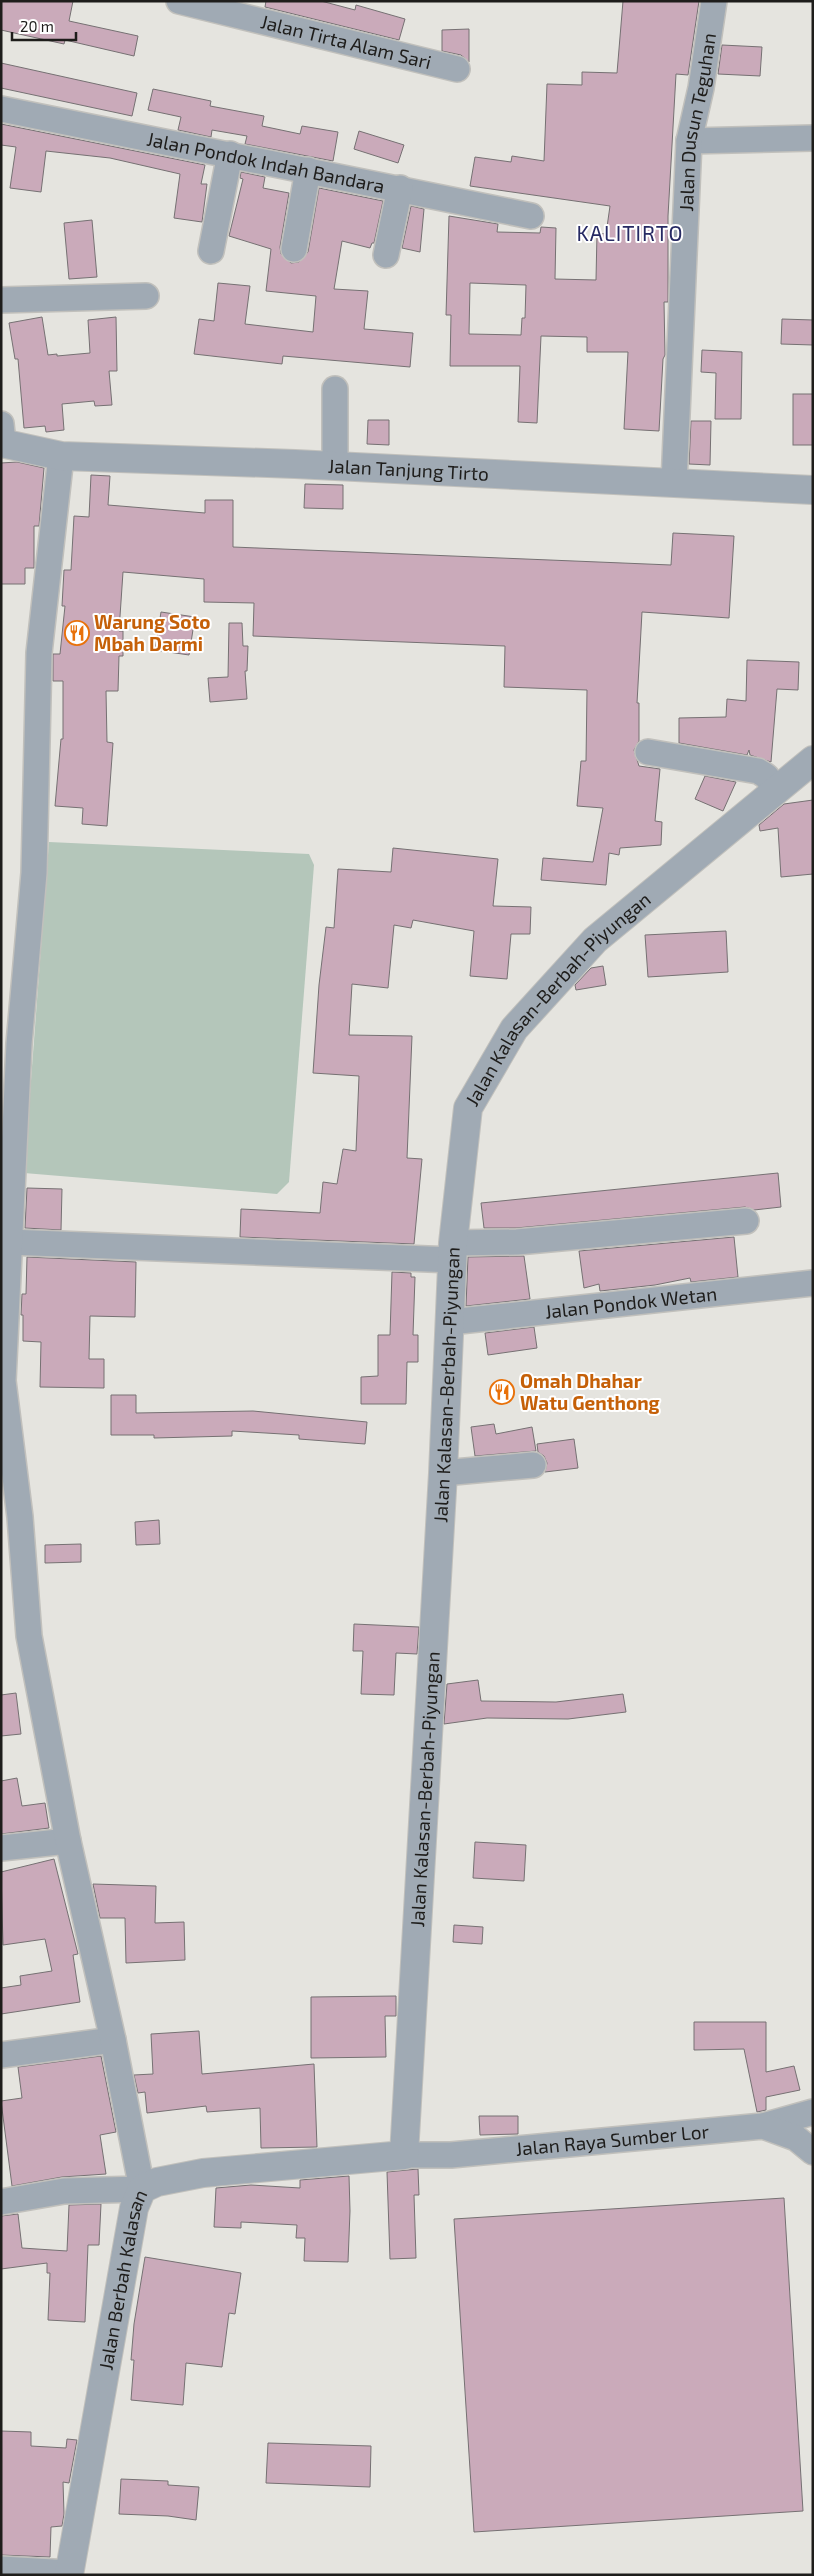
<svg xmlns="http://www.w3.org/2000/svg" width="814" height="2576" viewBox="0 0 814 2576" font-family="'Exo 2',sans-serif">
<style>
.green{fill:#b4c6ba}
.building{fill:#caaaba;stroke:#767173;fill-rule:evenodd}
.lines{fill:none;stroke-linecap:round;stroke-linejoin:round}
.minor-casing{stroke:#c1c0bc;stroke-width:28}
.tertiary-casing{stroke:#c1c0bc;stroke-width:30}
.minor{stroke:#a0aab4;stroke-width:25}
.tertiary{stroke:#a0aab4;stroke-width:28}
.labels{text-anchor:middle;stroke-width:4;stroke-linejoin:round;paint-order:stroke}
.street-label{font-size:19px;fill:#1e1d1b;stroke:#fff}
.food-label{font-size:19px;font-weight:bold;fill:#c56008;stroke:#fff;text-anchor:start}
.quarter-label{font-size:21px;letter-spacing:1px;fill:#262963;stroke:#fff}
</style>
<rect width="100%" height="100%" fill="#e5e4df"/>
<polygon class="green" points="49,842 309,854 314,865 289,1182 277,1194 24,1173"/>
<g class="building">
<polygon points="1,1 73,1 69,21 138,36 134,56 65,40 64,44 1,30"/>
<polygon points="266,1 321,1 355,10 356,5 405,19 399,40 265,7"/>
<path d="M623,1h76l-11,74 -12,-1 -8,142v86h-4l1,53 -2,4 -4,72 -35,-2 4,-77h-41v-15l-46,-1 -4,87 -19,-1 2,-56h-70l1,-51h-5l3,-99 49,8 -1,8 43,1 1,-6 15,1 -1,51 41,1 1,-47 9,1 4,-28 -140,-20 5,-29 36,5 1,-6 32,5 3,-77 35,1v-13l35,1zM470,283l56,2 -1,33h-3l-1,17 -52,-1z"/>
<polygon points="469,29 469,62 461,55 442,51 442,30"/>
<polygon points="722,45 762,47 760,76 718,74"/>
<polygon points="1,63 137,93 132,116 1,88"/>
<polygon points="153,89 211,101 210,106 264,116 262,126 300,134 302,126 338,132 333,161 245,144 247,136 212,130 211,137 178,130 181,117 148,110"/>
<polygon points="1,124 205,165 201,184 207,184 202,222 174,218 180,174 110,158 46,151 41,192 10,188 16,147 1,145"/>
<polygon points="359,131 404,145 398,163 354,149"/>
<polygon points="241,172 265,177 263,188 289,193 280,247 281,254 291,263 299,262 308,252 319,188 383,201 374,243 372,243 370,248 342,241 334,289 368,291 364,329 413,333 410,367 283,356 282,364 194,354 199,319 214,321 218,283 250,286 245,324 313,332 316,296 266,291 271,249 229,236 243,179 240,178"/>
<polygon points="411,206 424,209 420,252 402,248"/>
<polygon points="92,220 97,277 69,279 64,223"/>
<polygon points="42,317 48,355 57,354 57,356 90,353 88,320 116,317 117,371 109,371 112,405 95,406 94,401 62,404 64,430 46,432 45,426 24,428 18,359 15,359 9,323"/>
<polygon points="782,319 813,320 813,345 781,344"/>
<polygon points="702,350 742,352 741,419 715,419 716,373 701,372"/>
<rect x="793" y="394" width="20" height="51"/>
<polygon points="368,420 389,420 389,445 367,444"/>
<polygon points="691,421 711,421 710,465 689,464"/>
<polygon points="17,462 44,468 39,526 34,526 34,568 25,568 25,584 1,584 1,463"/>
<polygon points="91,475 110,476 108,505 205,513 205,500 233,500 233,547 671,565 673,533 734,536 729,618 642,612 637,703 639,703 639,741 634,750 639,766 660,769 655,821 662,822 661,845 620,848 619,855 609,853 606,885 541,880 543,858 593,862 603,808 577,806 581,761 586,761 587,690 504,687 505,646 253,636 254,603 204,602 204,579 123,572 119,631 123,631 123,656 119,656 118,691 106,691 107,742 113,743 107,826 82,824 83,808 55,806 61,739 63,739 63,681 53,681 53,654 60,654 65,606 62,606 64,570 71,570 74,516 89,517"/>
<polygon points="305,484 343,485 343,509 304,508"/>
<polygon points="161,612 195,617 189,655 155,650"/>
<polygon points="229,623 242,623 243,646 248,646 247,671 245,671 247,699 210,702 208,678 228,677"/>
<polygon points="747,660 799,662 798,690 777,689 771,762 750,755 749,750 747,755 679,743 679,718 726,717 727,699 746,701"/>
<polygon points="705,776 736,782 723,811 695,799"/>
<polygon points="813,800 813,874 781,877 778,828 760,831 759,825 784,804"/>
<polygon points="393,848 498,859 493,906 531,907 530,934 511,934 507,979 470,976 474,931 413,920 411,928 394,925 388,988 352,984 349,1035 412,1036 407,1158 422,1159 414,1244 240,1237 241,1209 320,1213 323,1182 337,1184 343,1149 356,1151 359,1076 313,1073 319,985 326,927 334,928 338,869 391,872"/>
<polygon points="726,931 728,972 648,977 645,935"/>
<polygon points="603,966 606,985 576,990 575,985 591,968"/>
<polygon points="778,1173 781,1207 754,1210 745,1207 516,1228 484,1228 481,1203"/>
<polygon points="27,1188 62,1189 61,1230 25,1228"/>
<polygon points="734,1237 738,1277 691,1282 690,1278 655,1285 600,1291 599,1284 584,1288 579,1251"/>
<polygon points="524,1256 530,1299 466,1306 468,1257"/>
<polygon points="27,1257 136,1262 135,1317 90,1316 89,1359 104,1359 104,1388 40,1387 41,1342 23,1341 23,1315 21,1315 22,1294 26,1294"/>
<polygon points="392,1272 411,1273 411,1277 415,1277 413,1335 418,1335 418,1362 407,1362 406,1404 361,1404 361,1377 378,1376 378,1335 390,1335"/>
<polygon points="534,1327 537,1348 488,1355 485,1333"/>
<polygon points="111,1395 136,1395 136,1413 253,1411 367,1422 365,1444 299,1439 299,1435 232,1431 232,1436 154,1438 154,1435 111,1435"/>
<polygon points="494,1424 496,1434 532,1427 536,1451 475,1456 471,1427"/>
<polygon points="574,1439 578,1468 545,1472 547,1463 544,1456 538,1452 537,1444"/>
<polygon points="159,1520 160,1544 136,1545 135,1522"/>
<polygon points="81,1544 81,1562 45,1563 45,1545"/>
<polygon points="354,1624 419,1627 417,1654 396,1653 394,1695 361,1694 363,1651 353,1651"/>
<polygon points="478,1680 481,1701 556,1702 623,1694 626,1712 568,1719 487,1718 444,1724 447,1684"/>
<polygon points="16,1693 21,1734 1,1736 1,1695"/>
<polygon points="17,1778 22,1806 45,1803 49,1828 1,1834 1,1781"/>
<polygon points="475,1842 526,1845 524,1881 473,1878"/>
<polygon points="54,1859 78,1954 73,1955 80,2002 1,2014 1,1988 21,1985 20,1976 52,1971 45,1939 3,1945 1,1872"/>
<polygon points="93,1884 156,1886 155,1923 184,1922 185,1960 126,1963 125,1918 100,1918"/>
<polygon points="454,1925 483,1927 482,1944 453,1942"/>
<polygon points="396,1996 396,2016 385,2016 386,2057 311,2058 311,1997"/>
<polygon points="694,2022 766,2022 766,2072 794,2066 800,2090 766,2097 766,2110 757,2112 744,2049 694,2050"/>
<polygon points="199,2031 202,2074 314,2064 317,2147 261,2148 260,2108 207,2112 206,2106 147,2113 145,2092 138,2093 134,2075 153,2074 151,2034"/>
<polygon points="101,2056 116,2132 100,2135 106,2174 62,2177 12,2186 1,2101 22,2098 18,2067"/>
<polygon points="479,2116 518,2116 518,2134 480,2135"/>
<polygon points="418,2169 419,2195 414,2195 416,2258 390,2259 387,2172"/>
<polygon points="349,2176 350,2211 348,2262 304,2261 305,2238 296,2238 297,2225 241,2222 241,2228 214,2227 216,2188 251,2185 300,2188 300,2180"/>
<polygon points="784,2198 803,2511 474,2532 454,2219"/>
<polygon points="101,2204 99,2245 88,2245 85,2322 48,2320 50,2273 47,2273 47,2263 1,2269 1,2216 18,2214 22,2248 67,2251 69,2205"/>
<polygon points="145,2257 241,2273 235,2314 229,2313 222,2367 186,2363 183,2405 131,2400 134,2360 131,2360 134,2324"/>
<polygon points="1,2431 31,2432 31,2446 66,2448 67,2439 77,2440 69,2483 63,2482 64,2514 62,2526 51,2527 50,2557 1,2555"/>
<polygon points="268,2443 371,2446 370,2487 266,2483"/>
<polygon points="121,2479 168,2481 168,2485 199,2487 196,2520 168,2516 119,2514"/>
</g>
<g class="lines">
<defs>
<g id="minor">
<path id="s1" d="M179,1l278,68"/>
<path id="s2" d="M1,109l530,107"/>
<polyline points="689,141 813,138"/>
<polyline points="294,249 308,170"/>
<polyline points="211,251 230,154"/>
<polyline points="386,255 400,188"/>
<polyline points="1,300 146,296"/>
<polyline points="335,389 335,466"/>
<polyline points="1,424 3,443"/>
<path id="s3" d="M674,483l15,-342 12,-53 13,-87"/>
<polyline points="648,752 758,771 766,776 777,790"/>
<polyline points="9,1242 453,1260"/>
<polyline points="453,1243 517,1242 746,1221"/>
<path id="s4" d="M450,1322l363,-39"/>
<polyline points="443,1473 533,1465"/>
<polyline points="1,1848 68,1841"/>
<polyline points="1,2055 113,2040"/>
<polyline points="763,2126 813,2112"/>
<path id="s5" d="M404,2155h47l312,-29 33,12 17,14"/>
<polyline points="1,2202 64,2191 142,2189 113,2040 68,1841 29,1636 20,1517 3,1381 19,1044 34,873 39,653 61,456"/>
<polyline points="1,2569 70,2573"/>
</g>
<g id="tertiary">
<path id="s6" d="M1,443l60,13 234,8 518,26"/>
<path id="s7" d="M69,2575l65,-367 8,-19 15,-7 46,-9 201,-18 39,-682 10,-230 15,-135 46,-79 81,-89 218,-180"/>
</g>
</defs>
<use href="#minor" class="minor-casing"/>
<use href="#tertiary" class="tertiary-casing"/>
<use href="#minor" class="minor"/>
<use href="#tertiary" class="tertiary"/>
</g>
<defs>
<symbol id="restaurant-ring" viewBox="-11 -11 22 22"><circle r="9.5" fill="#fff" stroke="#e8710a" stroke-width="1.5"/><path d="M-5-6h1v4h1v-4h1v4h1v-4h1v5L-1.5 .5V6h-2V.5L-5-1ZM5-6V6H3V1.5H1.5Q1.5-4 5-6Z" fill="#e8710a"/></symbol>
</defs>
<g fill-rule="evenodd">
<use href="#restaurant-ring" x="63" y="619" width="28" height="28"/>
<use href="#restaurant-ring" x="488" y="1378" width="28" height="28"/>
</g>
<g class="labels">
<g class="street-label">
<text dy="7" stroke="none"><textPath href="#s1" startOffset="172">Jalan Tirta Alam Sari</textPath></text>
<text dy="7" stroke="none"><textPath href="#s3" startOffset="362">Jalan Dusun Teguhan</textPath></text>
<text dy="7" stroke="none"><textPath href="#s2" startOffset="270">Jalan Pondok Indah Bandara</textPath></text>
<text dy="7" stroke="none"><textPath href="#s6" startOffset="409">Jalan Tanjung Tirto</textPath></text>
<text dy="7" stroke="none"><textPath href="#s7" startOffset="1850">Jalan Kalasan-Berbah-Piyungan</textPath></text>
<text dy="7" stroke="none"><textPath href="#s4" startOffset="182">Jalan Pondok Wetan</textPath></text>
<text dy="7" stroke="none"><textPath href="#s7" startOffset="1430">Jalan Kalasan-Berbah-Piyungan</textPath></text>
<text dy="7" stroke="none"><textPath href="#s7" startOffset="1025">Jalan Kalasan-Berbah-Piyungan</textPath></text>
<text dy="7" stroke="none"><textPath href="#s5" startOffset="209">Jalan Raya Sumber Lor</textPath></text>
<text dy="7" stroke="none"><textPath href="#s7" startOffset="300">Jalan Berbah Kalasan</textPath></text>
</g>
<g class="food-label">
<text x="94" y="629">Warung Soto<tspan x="94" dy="22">Mbah Darmi</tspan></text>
<text x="520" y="1388">Omah Dhahar<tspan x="520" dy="22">Watu Genthong</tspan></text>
</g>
<g class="quarter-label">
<text x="630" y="241">KALITIRTO</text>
</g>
</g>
<rect width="814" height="2576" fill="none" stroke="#1e1d1b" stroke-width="5"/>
<path d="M12 32v8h64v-8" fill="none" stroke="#1e1d1b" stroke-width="2.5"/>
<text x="20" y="32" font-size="15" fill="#1e1d1b" stroke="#ffffff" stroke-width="4" paint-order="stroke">20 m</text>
</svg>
